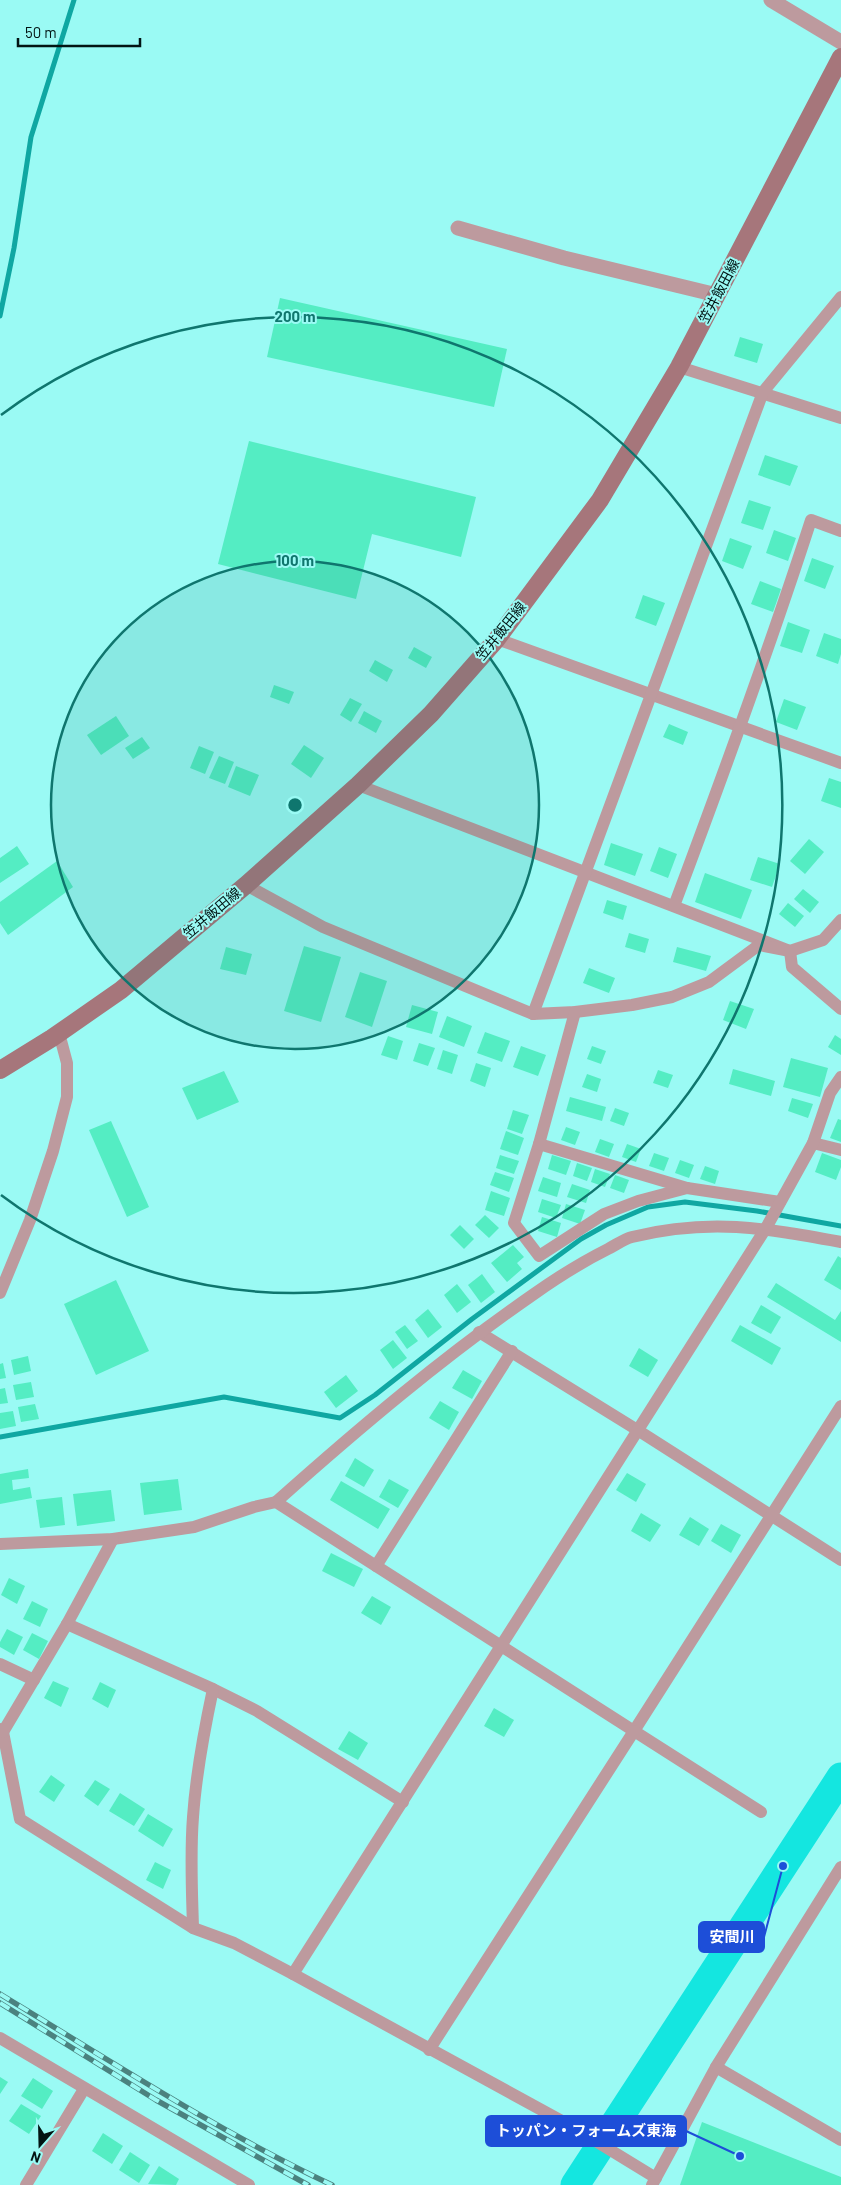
<svg xmlns="http://www.w3.org/2000/svg" width="841" height="2185" viewBox="0 0 841 2185" font-family="Barlow,'Noto Sans JP',sans-serif">
<style>
.lines{fill:none;stroke-linecap:round;stroke-linejoin:round}
.stream{stroke:#0fa7a2;stroke-width:5}
.river{stroke:#14e6e0;stroke-width:29}
.building{fill:#54edc3}
.minor{stroke:#bd9a9e;stroke-width:12}
.tertiary{stroke:#bd9a9e;stroke-width:15}
.secondary{stroke:#a6767b;stroke-width:18}
.rail-casing{stroke:#4b827f;stroke-width:5.5}
.rail{stroke:#9afaf4;stroke-width:4;stroke-dasharray:11;stroke-linecap:butt}
.ring{fill:none;stroke:#0f766e;stroke-width:2.5}
.labels{text-anchor:middle;stroke-width:4;stroke-linejoin:round;paint-order:stroke}
.street-label{font-size:14px;fill:#021413;stroke:#9afaf4}
.centre{fill:#0f766e;stroke:#9afaf4;stroke-width:2.5}
.ring-label{font-size:15px;text-anchor:middle;font-weight:bold;fill:#0f766e;stroke:#9afaf4;stroke-width:4;stroke-linejoin:round;paint-order:stroke}
.leader{fill:none;stroke:#1d4ed8;stroke-width:2}
.callout-dot{fill:#1d4ed8;stroke:#9afaf4;stroke-width:2}
.callout{fill:#1d4ed8;stroke:#1d4ed8;stroke-width:2}
.callout-label{font-size:15px;text-anchor:middle;font-weight:bold;fill:#fff}
</style>
<rect width="100%" height="100%" fill="#9afaf4"/>
<g class="lines">
<g class="stream">
<polyline points="0,316 14,248 31,137 74,0"/>
<polyline points="0,1437 224,1397 340,1418 375,1395 472,1319 581,1239 606,1225 648,1207 685,1202 757,1211 841,1226"/>
</g>
<polyline class="river" points="575,2185 841,1777"/>
</g>
<g class="building">
<polygon points="280,298 507,349 494,407 267,357"/>
<polygon points="740,337 763,344 757,363 734,356"/>
<polygon points="249,441 476,497 461,557 372,534 356,599 218,564"/>
<polygon points="765,455 798,466 790,486 758,475"/>
<polygon points="749,500 771,507 763,530 741,523"/>
<polygon points="774,530 796,538 788,561 766,553"/>
<polygon points="730,538 752,546 743,569 722,561"/>
<polygon points="812,558 834,566 825,589 804,581"/>
<polygon points="760,581 781,589 773,612 751,604"/>
<polygon points="643,595 665,603 656,626 635,618"/>
<polygon points="788,622 810,630 802,653 780,646"/>
<polygon points="824,633 841,639 841,654 838,664 816,656"/>
<polygon points="414,647 432,657 426,668 408,658"/>
<polygon points="375,660 393,670 387,682 369,671"/>
<polygon points="274,685 294,692 289,704 270,697"/>
<polygon points="350,698 362,704 351,722 340,715"/>
<polygon points="784,699 806,707 797,730 776,722"/>
<polygon points="364,711 382,721 376,733 358,723"/>
<polygon points="116,716 129,736 101,755 87,735"/>
<polygon points="669,724 688,732 683,745 663,737"/>
<polygon points="142,737 150,748 133,759 125,748"/>
<polygon points="304,745 324,758 311,778 291,764"/>
<polygon points="199,746 214,752 205,774 190,768"/>
<polygon points="219,756 234,762 225,784 209,778"/>
<polygon points="236,766 259,775 250,796 228,787"/>
<polygon points="829,778 841,782 841,808 821,801"/>
<polygon points="809,839 824,852 805,874 790,861"/>
<polygon points="611,843 643,854 635,876 604,865"/>
<polygon points="17,846 29,864 0,883 0,858"/>
<polygon points="659,847 677,854 668,878 650,871"/>
<polygon points="758,857 780,864 772,887 750,880"/>
<polygon points="57,861 73,887 8,935 0,923 0,902"/>
<polygon points="705,873 752,890 741,919 695,902"/>
<polygon points="803,889 819,902 810,913 794,899"/>
<polygon points="607,900 627,906 623,920 603,913"/>
<polygon points="788,903 804,916 795,927 779,914"/>
<polygon points="629,933 649,939 645,953 625,947"/>
<polygon points="304,946 341,957 321,1022 284,1011"/>
<polygon points="226,947 252,954 246,975 220,969"/>
<polygon points="677,947 711,956 706,971 673,962"/>
<polygon points="589,968 615,978 609,993 583,983"/>
<polygon points="360,972 387,981 372,1027 345,1017"/>
<polygon points="730,1001 754,1009 746,1029 723,1020"/>
<polygon points="412,1005 438,1012 432,1034 406,1027"/>
<polygon points="447,1016 472,1026 464,1047 439,1037"/>
<polygon points="485,1032 510,1041 502,1062 477,1053"/>
<polygon points="835,1035 841,1039 841,1055 828,1047"/>
<polygon points="388,1036 403,1041 397,1060 381,1055"/>
<polygon points="419,1043 435,1048 428,1066 413,1061"/>
<polygon points="521,1046 546,1055 538,1076 513,1067"/>
<polygon points="592,1046 606,1051 601,1064 587,1059"/>
<polygon points="443,1050 458,1055 452,1074 437,1069"/>
<polygon points="791,1058 828,1068 820,1097 783,1087"/>
<polygon points="476,1063 491,1068 485,1087 470,1081"/>
<polygon points="733,1069 775,1081 771,1096 729,1084"/>
<polygon points="658,1070 673,1075 668,1088 653,1083"/>
<polygon points="224,1071 239,1102 197,1120 182,1088"/>
<polygon points="587,1074 601,1079 597,1092 582,1087"/>
<polygon points="570,1097 606,1107 602,1121 566,1111"/>
<polygon points="792,1098 813,1104 808,1118 788,1111"/>
<polygon points="615,1108 629,1113 624,1126 610,1121"/>
<polygon points="513,1110 529,1115 522,1134 507,1129"/>
<polygon points="838,1119 841,1120 841,1142 830,1138"/>
<polygon points="111,1121 149,1207 127,1217 89,1130"/>
<polygon points="566,1127 580,1132 575,1145 561,1140"/>
<polygon points="506,1131 524,1138 518,1155 500,1149"/>
<polygon points="600,1139 614,1144 609,1157 595,1152"/>
<polygon points="627,1144 641,1149 636,1162 622,1157"/>
<polygon points="654,1153 669,1158 664,1171 649,1166"/>
<polygon points="822,1153 841,1160 841,1167 836,1180 815,1172"/>
<polygon points="500,1155 519,1161 514,1174 496,1168"/>
<polygon points="552,1155 571,1161 566,1175 548,1169"/>
<polygon points="680,1160 694,1165 689,1178 675,1173"/>
<polygon points="577,1163 592,1168 587,1181 573,1176"/>
<polygon points="705,1166 719,1171 715,1184 700,1179"/>
<polygon points="595,1169 610,1174 605,1187 591,1182"/>
<polygon points="495,1172 514,1178 509,1192 490,1185"/>
<polygon points="615,1175 629,1180 624,1193 610,1188"/>
<polygon points="543,1177 561,1183 557,1197 538,1191"/>
<polygon points="572,1184 590,1190 586,1203 567,1197"/>
<polygon points="491,1191 510,1198 504,1216 485,1210"/>
<polygon points="542,1199 561,1205 556,1218 538,1212"/>
<polygon points="566,1204 585,1210 580,1224 562,1218"/>
<polygon points="485,1215 499,1228 489,1238 475,1225"/>
<polygon points="542,1217 561,1223 557,1237 538,1231"/>
<polygon points="460,1225 474,1239 464,1249 450,1235"/>
<polygon points="513,1245 524,1257 517,1263 522,1269 507,1282 491,1263"/>
<polygon points="838,1256 841,1258 841,1290 824,1280"/>
<polygon points="482,1274 495,1292 481,1303 468,1285"/>
<polygon points="116,1280 149,1351 96,1375 64,1304"/>
<polygon points="776,1283 835,1320 841,1311 841,1342 767,1297"/>
<polygon points="457,1284 471,1302 457,1313 444,1295"/>
<polygon points="761,1305 781,1317 771,1334 751,1323"/>
<polygon points="428,1309 442,1327 428,1338 415,1320"/>
<polygon points="405,1325 418,1341 407,1349 395,1332"/>
<polygon points="740,1325 781,1348 772,1365 731,1341"/>
<polygon points="393,1340 407,1358 393,1369 380,1350"/>
<polygon points="639,1348 658,1360 648,1377 629,1366"/>
<polygon points="28,1356 31,1371 14,1375 11,1360"/>
<polygon points="3,1363 6,1378 0,1379 0,1364"/>
<polygon points="463,1370 482,1381 472,1399 452,1388"/>
<polygon points="346,1375 358,1391 336,1408 324,1392"/>
<polygon points="31,1382 34,1397 16,1400 13,1385"/>
<polygon points="5,1388 8,1403 0,1404 0,1389"/>
<polygon points="440,1401 459,1412 449,1430 429,1418"/>
<polygon points="35,1404 39,1419 21,1422 18,1407"/>
<polygon points="13,1411 16,1426 0,1429 0,1413"/>
<polygon points="355,1458 374,1470 364,1487 345,1476"/>
<polygon points="28,1469 29,1478 12,1480 13,1490 30,1487 32,1498 0,1504 0,1474"/>
<polygon points="627,1473 646,1484 636,1502 616,1490"/>
<polygon points="178,1479 182,1510 144,1515 140,1483"/>
<polygon points="389,1479 409,1490 398,1508 379,1497"/>
<polygon points="341,1481 390,1509 378,1529 330,1500"/>
<polygon points="111,1490 115,1521 77,1526 73,1494"/>
<polygon points="62,1497 65,1525 40,1528 36,1500"/>
<polygon points="641,1513 661,1525 650,1542 631,1531"/>
<polygon points="690,1517 709,1529 699,1546 679,1535"/>
<polygon points="721,1524 741,1535 731,1553 711,1541"/>
<polygon points="331,1553 363,1569 354,1587 322,1571"/>
<polygon points="9,1578 25,1586 17,1604 1,1595"/>
<polygon points="372,1596 391,1607 381,1625 361,1613"/>
<polygon points="32,1601 48,1609 40,1627 23,1619"/>
<polygon points="7,1629 23,1637 14,1655 0,1647 0,1642"/>
<polygon points="32,1633 48,1641 39,1659 23,1650"/>
<polygon points="53,1681 69,1688 61,1707 44,1698"/>
<polygon points="100,1682 116,1690 108,1708 92,1699"/>
<polygon points="494,1708 514,1720 504,1737 484,1726"/>
<polygon points="349,1731 368,1743 358,1760 338,1749"/>
<polygon points="51,1775 65,1785 54,1802 39,1792"/>
<polygon points="95,1780 110,1789 98,1806 84,1796"/>
<polygon points="120,1793 145,1809 134,1826 109,1811"/>
<polygon points="148,1814 173,1829 163,1847 138,1831"/>
<polygon points="155,1862 171,1870 163,1889 146,1880"/>
<polygon points="0,2077 8,2082 0,2094"/>
<polygon points="33,2078 53,2091 42,2109 21,2096"/>
<polygon points="21,2104 41,2116 29,2134 9,2121"/>
<polygon points="702,2122 841,2177 841,2185 680,2185"/>
<polygon points="103,2133 123,2146 112,2164 92,2151"/>
<polygon points="130,2152 150,2165 139,2183 119,2170"/>
<polygon points="159,2166 179,2179 176,2185 148,2184"/>
</g>
<g class="lines">
<g class="minor">
<polyline points="679,367 841,418"/>
<polyline points="497,639 841,763"/>
<polyline points="358,785 790,951 792,967 841,1009"/>
<polyline points="246,885 323,927 533,1014 575,1012 632,1005 672,997 709,982 759,945 790,951 823,940 841,920"/>
<path d="M674,906c48,-128 95,-256 137,-386l30,11"/>
<polyline points="575,1012 539,1144 514,1223 539,1256 604,1214 638,1201 687,1188 780,1202"/>
<polyline points="533,1014 763,392 841,297"/>
<polyline points="813,1143 841,1150"/>
<polyline points="539,1144 687,1188"/>
<polyline points="0,1293 30,1220 53,1151 67,1097 67,1063 59,1033"/>
<polyline points="479,1332 639,1431 841,1560"/>
<path d="M276,1502c83,-74 167,-145 258,-208 24,-17 48,-32 74,-45 8,-4 16,-10 24,-12 78,-19 132,-9 209,5"/>
<polyline points="0,1544 113,1539 194,1527 254,1507 276,1502 634,1731 841,1406"/>
<polyline points="376,1566 512,1351"/>
<polyline points="67,1624 213,1689 257,1711 403,1802"/>
<polyline points="0,1664 34,1680"/>
<polyline points="0,1729 3,1732 20,1819 193,1928 234,1943 293,1974"/>
<polyline points="3,1732 67,1624 113,1539"/>
<path d="M193,1928c-1,-37 -3,-74 0,-111 3,-43 11,-86 20,-128"/>
<polyline points="0,2038 249,2185"/>
<polyline points="429,2050 634,1731 761,1812"/>
<polyline points="716,2067 841,2140"/>
<polyline points="656,2178 571,2126 293,1974 766,1228 813,1143 830,1093 841,1077"/>
<polyline points="26,2185 84,2089"/>
<polyline points="652,2185 716,2067 841,1867"/>
</g>
<g class="tertiary">
<polyline points="771,0 841,42"/>
<polyline points="458,228 564,258 717,295"/>
</g>
<polyline class="secondary" points="0,1070 52,1038 121,990 246,885 358,785 431,714 497,639 600,500 679,367 841,57"/>
<defs>
<g id="rail">
<path d="M0,1994c109,66 216,136 332,191"/>
<polyline points="0,2003 156,2100 308,2185"/>
</g>
</defs>
<use href="#rail" class="rail-casing"/>
<use href="#rail" class="rail"/>
</g>
<circle cx="295" cy="805" r="244" fill="#0f766e" fill-opacity=".12"/>
<g class="ring">
<circle cx="295" cy="805" r="244"/>
<path d="M1 415A488 488 0 1 1 1 1195"/>
</g>
<g class="labels">
<g class="street-label">
<text transform="translate(719 291) rotate(-62)" y="5">笠井飯田線</text>
<text transform="translate(501 631) rotate(-51)" y="5">笠井飯田線</text>
<text transform="translate(212 913) rotate(-40)" y="5">笠井飯田線</text>
</g>
</g>
<circle cx="295" cy="805" r="8" class="centre"/>
<g class="ring-label">
<text x="295" y="322">200 m</text>
<text x="295" y="566">100 m</text>
</g>
<path class="leader" d="M783 1866L764 1937M740 2156L686 2131"/>
<g class="callout-dot">
<circle cx="783" cy="1866" r="5"/>
<circle cx="740" cy="2156" r="5"/>
</g>
<g class="callout">
<rect x="699" y="1922" width="65" height="30" rx="5"/>
<rect x="486" y="2116" width="200" height="30" rx="5"/>
</g>
<g class="callout-label">
<text x="732" y="1942">安間川</text>
<text x="586" y="2136">トッパン・フォームズ東海</text>
</g>
<g transform="translate(40 2145) rotate(200)" stroke="#9afaf4" stroke-width="4" paint-order="stroke">
<path d="M0-4L9 19L0 12L-9 19Z" fill="#021413"/>
<text y="-8" font-size="14" font-weight="bold" text-anchor="middle" fill="#021413">N</text>
</g>
<path d="M18 38v8h122v-8" fill="none" stroke="#021413" stroke-width="2.5"/>
<text x="25" y="38" font-size="15" fill="#021413" stroke="#9afaf4" stroke-width="4" paint-order="stroke">50 m</text>
</svg>
